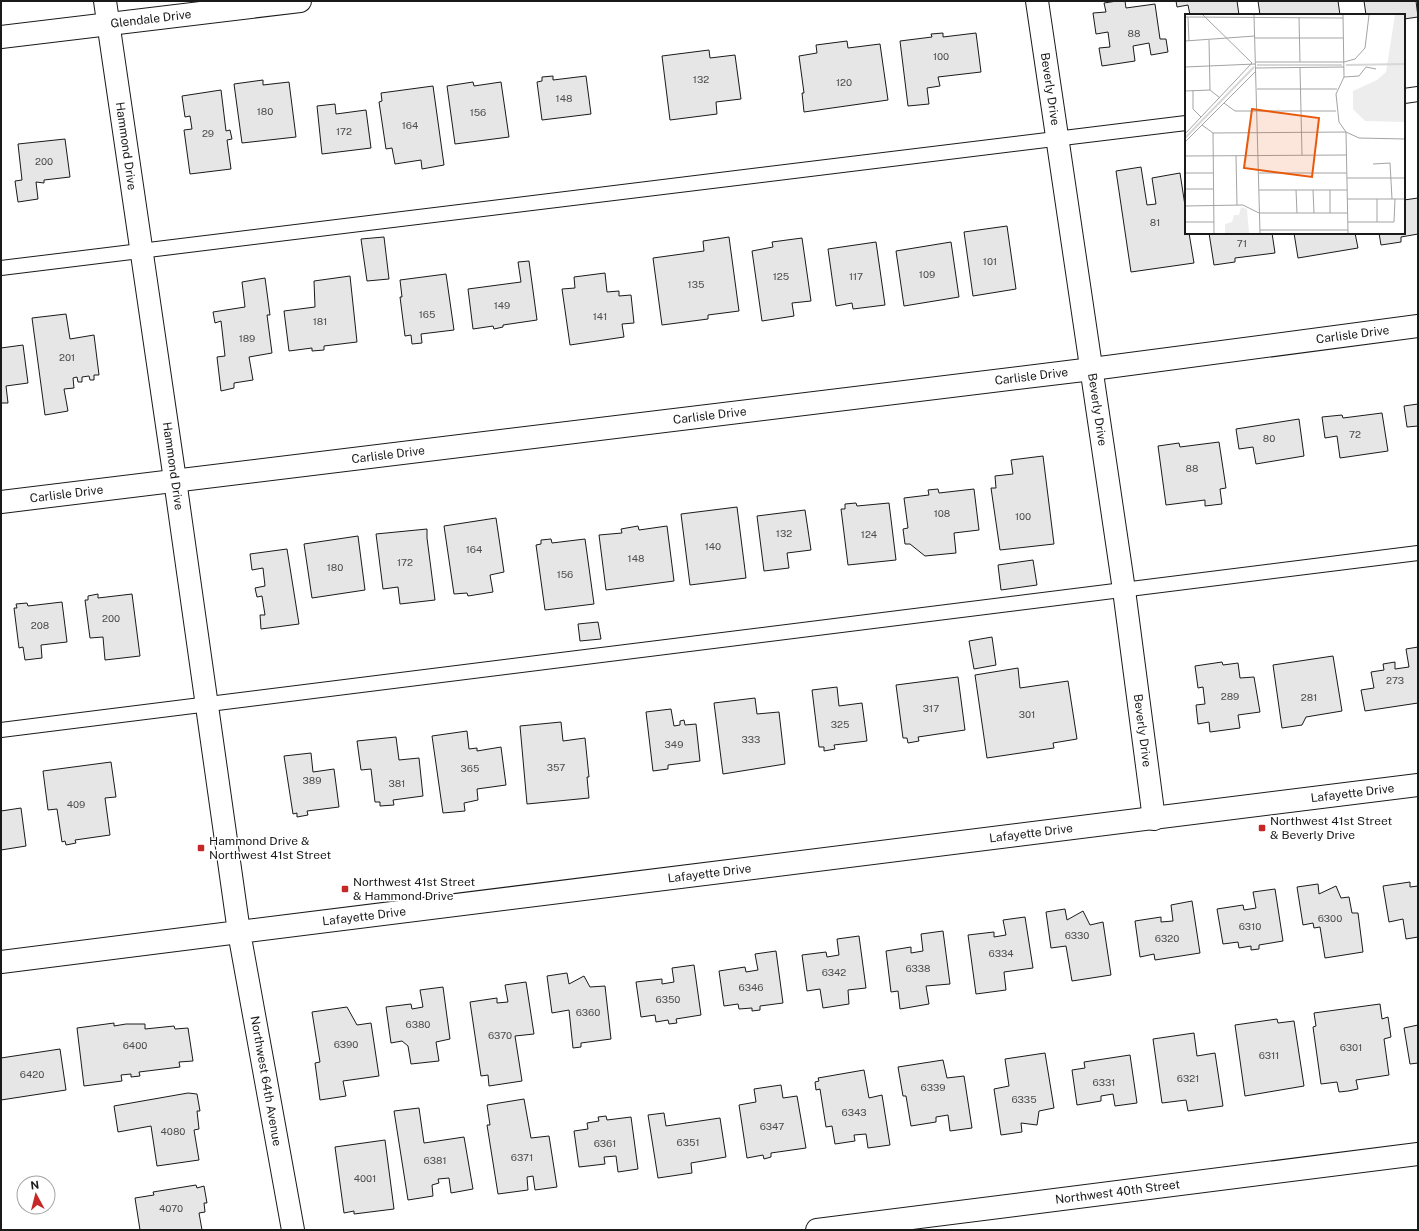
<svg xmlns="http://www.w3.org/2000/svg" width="1419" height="1231" viewBox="0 0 1419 1231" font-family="'Public Sans',sans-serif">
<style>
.building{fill:#e6e6e6;stroke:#1a1a1a}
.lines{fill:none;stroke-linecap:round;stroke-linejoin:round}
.service-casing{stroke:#1a1a1a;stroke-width:16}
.minor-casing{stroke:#1a1a1a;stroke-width:24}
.tertiary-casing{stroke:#1a1a1a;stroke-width:24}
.service{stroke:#fff;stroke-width:14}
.minor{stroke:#fff;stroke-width:22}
.tertiary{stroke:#fff;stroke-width:22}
.poi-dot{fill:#c62828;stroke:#fff;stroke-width:1.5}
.labels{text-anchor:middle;stroke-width:3;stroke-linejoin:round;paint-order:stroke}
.number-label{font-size:10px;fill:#4d4d4d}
.street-label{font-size:12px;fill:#1a1a1a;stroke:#fff}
.poi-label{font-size:12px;fill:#1a1a1a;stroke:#fff;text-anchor:start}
.inset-river{fill:none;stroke:#d7d7d7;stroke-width:2}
.inset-road{fill:none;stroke:#a3a3a3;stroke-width:1}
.view{fill:#e8590c;fill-opacity:0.15;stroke:#e8590c;stroke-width:2}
.inset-edge{fill:none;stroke:#1a1a1a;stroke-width:2}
</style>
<rect width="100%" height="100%" fill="#fff"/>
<g class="building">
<polygon points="1117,1 1125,1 1126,8 1155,4 1160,39 1166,39 1168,52 1151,55 1149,43 1133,46 1135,61 1102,66 1099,48 1110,47 1108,32 1096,34 1093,13 1106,12 1104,3"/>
<polygon points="1176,1 1237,1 1239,15 1190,15 1188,5 1177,7"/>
<polygon points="1258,1 1338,1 1340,15 1260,15"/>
<polygon points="1364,1 1416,1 1418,17 1404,19 1404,15 1366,15"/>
<polygon points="943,33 943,37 976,33 981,72 938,77 940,86 927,88 929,104 908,106 900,41 932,37 931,34"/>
<polygon points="847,41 848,48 880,44 888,100 804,112 802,93 804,93 799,56 817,53 816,45"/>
<polygon points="709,50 710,58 735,55 741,99 716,102 717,114 670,120 662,56"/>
<polygon points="553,76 553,80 586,76 591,114 542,120 537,82 542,81 542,77"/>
<polygon points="263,80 263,85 289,82 296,137 242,143 234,84"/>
<polygon points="473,82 474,86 501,82 509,137 455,144 447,86"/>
<polygon points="433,86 444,165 422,169 421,160 395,164 392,148 386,149 379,102 382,101 381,93"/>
<polygon points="221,90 226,131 230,130 232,139 227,140 231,169 190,174 184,130 192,129 190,116 185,117 182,96"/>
<polygon points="335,104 336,114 366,110 371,148 322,154 317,106"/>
<polygon points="65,139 70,177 44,180 44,183 36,182 38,199 18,202 15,181 22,180 18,144"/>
<polygon points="1141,167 1147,205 1156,204 1152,178 1180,173 1186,212 1186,233 1189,233 1194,263 1131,272 1116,171"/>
<polygon points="1418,198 1418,234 1401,237 1401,242 1381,245 1379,233 1404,233 1404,200"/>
<polygon points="1007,226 1016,289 973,296 964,232"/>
<polygon points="1209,233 1272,233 1275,253 1235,258 1235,262 1214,265"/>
<polygon points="1294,233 1355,233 1358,248 1298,258"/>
<polygon points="384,237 389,279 367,281 361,239"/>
<polygon points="729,237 739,311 708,315 708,319 662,325 653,258 704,251 703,241"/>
<polygon points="802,238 811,301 792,303 794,316 762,321 752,251 773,247 772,242"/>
<polygon points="876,242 885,305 853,309 852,303 836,306 828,249"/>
<polygon points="951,242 959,297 904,306 896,251"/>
<polygon points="529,261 537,320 503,325 503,327 494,329 493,326 473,329 468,289 521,282 518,262"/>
<polygon points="605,273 607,292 619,291 619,296 631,295 634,323 622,324 624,337 570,345 562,289 575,288 574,277"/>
<polygon points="446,274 454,330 421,334 422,343 412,344 411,335 405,336 400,297 402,297 400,280"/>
<polygon points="350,276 357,342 324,346 324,350 312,351 312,348 289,351 284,311 315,307 314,281"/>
<polygon points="265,278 270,315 267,315 272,353 249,357 253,380 234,383 234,388 221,391 217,357 225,356 221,321 215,323 213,312 245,307 242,282"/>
<polygon points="66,314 70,339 94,335 99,375 94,375 94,380 90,380 89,376 82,377 82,382 78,382 77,377 73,378 74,388 64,389 68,411 45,415 32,318"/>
<polygon points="23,345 28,383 6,386 8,403 1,403 1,348"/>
<polygon points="1418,404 1418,426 1407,427 1404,406"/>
<polygon points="1382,413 1388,451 1340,458 1337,436 1325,438 1322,417 1342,415 1343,418"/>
<polygon points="1299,419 1304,456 1256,464 1253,447 1239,449 1236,429"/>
<polygon points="1219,442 1226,488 1220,489 1222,504 1205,506 1205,500 1166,505 1158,446 1179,443 1180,447"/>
<polygon points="1043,456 1054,544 1000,550 991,488 996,488 995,476 1013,474 1011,460"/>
<polygon points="938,489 939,493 974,489 979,530 954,533 956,553 925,556 910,544 905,544 903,529 908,528 904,498 929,495 928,490"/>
<polygon points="856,503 857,506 889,503 896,560 848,565 841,509 845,509 845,504"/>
<polygon points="737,507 746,578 690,585 681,514"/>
<polygon points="805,510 811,550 787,553 789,568 764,571 757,516"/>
<polygon points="496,518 504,572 490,575 493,592 468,596 467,593 454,594 444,526"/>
<polygon points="638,526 639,530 667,526 674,581 606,590 599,535 622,533 621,529"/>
<polygon points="427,529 427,538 435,600 400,604 398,587 383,589 376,534"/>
<polygon points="358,536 365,590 312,598 304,544"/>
<polygon points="551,539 552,543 585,539 594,604 545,610 536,545 541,544 541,540"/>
<polygon points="287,549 299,624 261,629 260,615 265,615 262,596 257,597 255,588 265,586 263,568 252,570 250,554"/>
<polygon points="1033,560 1037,585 1001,590 998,565"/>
<polygon points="98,594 98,598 132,594 140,656 105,660 103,637 90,638 85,600 88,600 88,596"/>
<polygon points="62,602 67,642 41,645 42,658 25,660 23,647 19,648 14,608 17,608 16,604 27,603 28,606"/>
<polygon points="598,622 601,639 580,641 578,624"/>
<polygon points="992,637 996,665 974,669 969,641"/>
<polygon points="1418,647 1418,703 1365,711 1361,690 1374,688 1371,672 1384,670 1383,664 1395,662 1395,669 1409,667 1406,649"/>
<polygon points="1333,656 1342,711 1306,717 1302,725 1282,728 1273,665"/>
<polygon points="1222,662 1223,665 1238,663 1240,678 1254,677 1260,712 1238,715 1240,728 1210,732 1209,722 1198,724 1196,705 1205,704 1203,687 1198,688 1195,666"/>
<polygon points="1018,668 1020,688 1068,681 1077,739 1053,743 1054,748 987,758 975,675"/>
<polygon points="958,677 965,730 918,737 919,741 908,743 907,738 903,738 896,685"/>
<polygon points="837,687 839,706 862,703 867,741 834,745 835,749 824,751 824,747 819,747 812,690"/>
<polygon points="755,698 757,714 779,712 785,764 723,774 714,703"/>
<polygon points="671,709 674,726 680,725 680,721 684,720 685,725 696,724 700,761 668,765 668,769 653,771 646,712"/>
<polygon points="561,722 563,741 585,738 589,777 587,777 589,798 527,804 520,726"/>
<polygon points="467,731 469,749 477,748 477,751 501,747 506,785 477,789 478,800 464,803 465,811 443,813 432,736"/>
<polygon points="396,737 399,760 419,758 423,796 393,800 394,805 380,806 380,802 375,802 371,769 361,770 357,741"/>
<polygon points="311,753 313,772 334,769 339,807 307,811 308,815 297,817 297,813 293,814 284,756"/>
<polygon points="111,762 116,797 105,798 110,835 75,840 76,843 66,845 65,841 62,842 57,809 48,810 43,771"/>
<polygon points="21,808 26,846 1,850 1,811"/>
<polygon points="1410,882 1410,887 1418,886 1418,937 1406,939 1403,919 1389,922 1383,886"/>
<polygon points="1318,884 1319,894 1336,886 1341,898 1349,897 1352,913 1358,913 1363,952 1325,958 1320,927 1314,928 1313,923 1303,925 1297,887"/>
<polygon points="1275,889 1283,941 1259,945 1259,949 1251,950 1251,946 1239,948 1238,942 1223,944 1217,909 1243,905 1244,910 1256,908 1253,892"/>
<polygon points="1192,901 1200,953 1155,960 1154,954 1140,957 1135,921 1161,917 1161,922 1173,921 1171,905"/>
<polygon points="1065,909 1067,920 1083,911 1090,925 1103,922 1111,975 1072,981 1066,946 1051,948 1046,912"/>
<polygon points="1025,917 1033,968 1004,972 1006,990 976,994 968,935 994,932 994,937 1006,935 1003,920"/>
<polygon points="943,931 950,984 926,986 929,1004 900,1009 898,991 891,992 886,951 911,947 911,953 923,951 921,934"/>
<polygon points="859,936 866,988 848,990 849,1004 823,1008 820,989 807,991 802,955 826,952 827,957 839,955 837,939"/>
<polygon points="776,951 783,1003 760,1006 760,1010 752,1011 752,1008 739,1009 738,1004 724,1006 719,971 745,967 746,972 758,970 755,954"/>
<polygon points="694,965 701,1015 676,1019 677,1023 669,1024 668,1020 656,1022 655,1015 641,1017 636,982 662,979 662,984 674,982 672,968"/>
<polygon points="567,973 569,984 584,976 590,987 605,986 611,1039 581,1043 581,1047 573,1048 569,1010 552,1013 547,976"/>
<polygon points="526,982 534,1034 515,1036 522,1081 489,1086 488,1075 481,1076 470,1002 497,998 497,1003 508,1002 505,985"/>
<polygon points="443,987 450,1039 436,1042 439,1061 411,1064 408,1046 402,1041 391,1043 386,1007 411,1004 412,1009 423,1007 420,990"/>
<polygon points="1380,1004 1382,1019 1388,1017 1391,1037 1384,1039 1389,1075 1356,1080 1358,1089 1348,1091 1339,1092 1337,1082 1321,1084 1313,1027 1316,1026 1314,1013"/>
<polygon points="347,1007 357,1025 371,1023 379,1076 343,1081 346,1096 320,1100 315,1063 320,1062 312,1012"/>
<polygon points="1277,1019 1278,1023 1294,1021 1304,1086 1245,1096 1235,1025"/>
<polygon points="114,1023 114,1026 126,1024 145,1024 145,1029 174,1026 175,1029 188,1028 193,1061 179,1062 180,1067 139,1072 140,1076 131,1077 131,1074 121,1075 122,1081 84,1086 77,1028"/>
<polygon points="1418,1025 1418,1063 1410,1064 1404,1028"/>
<polygon points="1194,1033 1197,1056 1215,1053 1223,1106 1188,1111 1186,1100 1162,1103 1153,1039"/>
<polygon points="60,1049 66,1090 1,1100 1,1058"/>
<polygon points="1045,1053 1054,1108 1039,1111 1037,1125 1021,1123 1022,1132 1001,1135 994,1089 1009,1086 1005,1059"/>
<polygon points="1130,1055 1137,1103 1115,1106 1113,1094 1101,1096 1101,1101 1077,1105 1072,1070 1085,1068 1084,1062"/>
<polygon points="943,1060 947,1078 964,1076 972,1128 950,1131 948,1115 936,1117 936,1122 911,1126 906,1096 903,1096 898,1067"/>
<polygon points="864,1070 869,1098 882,1095 890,1145 868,1148 866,1134 854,1135 855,1141 835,1144 832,1126 826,1127 820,1089 816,1090 815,1082 819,1081 818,1078"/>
<polygon points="781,1085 783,1098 797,1096 806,1148 771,1153 771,1157 764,1159 763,1155 747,1158 739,1105 756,1102 754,1089"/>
<polygon points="188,1093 197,1094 200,1111 197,1111 199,1129 194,1130 199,1160 157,1166 151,1126 118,1132 114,1106"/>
<polygon points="524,1099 531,1138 549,1136 557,1187 535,1190 533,1176 527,1177 528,1190 498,1194 487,1125 490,1125 487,1105"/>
<polygon points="419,1108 424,1143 464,1137 473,1189 451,1193 449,1178 438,1179 439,1183 432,1185 433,1196 408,1200 394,1111"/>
<polygon points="664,1113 666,1126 720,1118 726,1157 691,1163 692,1173 658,1178 648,1115"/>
<polygon points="606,1116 607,1120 631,1117 638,1169 618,1172 616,1156 604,1157 605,1164 579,1167 574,1131 588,1129 587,1123 599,1121 598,1117"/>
<polygon points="385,1140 394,1209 354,1214 354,1211 344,1213 335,1147"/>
<polygon points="196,1185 197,1188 204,1186 207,1203 204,1203 205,1212 199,1213 202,1230 140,1230 135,1198 154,1195 153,1192"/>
</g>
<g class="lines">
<defs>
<g id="service">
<polyline points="1404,96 1418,94"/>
<polyline points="1,268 1186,123"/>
<polyline points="1,730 1418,553"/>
</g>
<g id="minor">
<path id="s1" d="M1037,1l87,589 30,229"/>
<path id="s2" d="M1,37l299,-36"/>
<path id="s3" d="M1,502l1091,-133 326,-43"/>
<path id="s4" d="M293,1230l-54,-298 1179,-147"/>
<path id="s5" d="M817,1230l601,-76"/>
</g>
<polyline id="tertiary" points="1,962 239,932 175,480 105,1"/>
</defs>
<use href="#service" class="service-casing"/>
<use href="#minor" class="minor-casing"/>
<use href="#tertiary" class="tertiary-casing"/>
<use href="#service" class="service"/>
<use href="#minor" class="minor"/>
<use href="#tertiary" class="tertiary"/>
</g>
<g class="poi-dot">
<rect x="1258" y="824" width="8" height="8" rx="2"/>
<rect x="197" y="844" width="8" height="8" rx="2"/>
<rect x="341" y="885" width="8" height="8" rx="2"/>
</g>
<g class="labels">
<g class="number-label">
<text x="1134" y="37">88</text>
<text x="941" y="60">100</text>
<text x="701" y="83">132</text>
<text x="844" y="86">120</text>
<text x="564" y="102">148</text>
<text x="265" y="115">180</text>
<text x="478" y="116">156</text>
<text x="410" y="129">164</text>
<text x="344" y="135">172</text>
<text x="208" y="137">29</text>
<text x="44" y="165">200</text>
<text x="1155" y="226">81</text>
<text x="1242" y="247">71</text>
<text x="990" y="265">101</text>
<text x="927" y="278">109</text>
<text x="781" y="280">125</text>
<text x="856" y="280">117</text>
<text x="696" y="288">135</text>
<text x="502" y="309">149</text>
<text x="427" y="318">165</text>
<text x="600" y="320">141</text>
<text x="320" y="325">181</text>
<text x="247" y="342">189</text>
<text x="67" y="361">201</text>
<text x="1355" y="438">72</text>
<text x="1269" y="442">80</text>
<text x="1192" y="472">88</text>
<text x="942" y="517">108</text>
<text x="1023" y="520">100</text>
<text x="784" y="537">132</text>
<text x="869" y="538">124</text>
<text x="713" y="550">140</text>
<text x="474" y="553">164</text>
<text x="636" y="562">148</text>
<text x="405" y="566">172</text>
<text x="335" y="571">180</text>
<text x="565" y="578">156</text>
<text x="111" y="622">200</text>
<text x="40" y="629">208</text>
<text x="1395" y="684">273</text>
<text x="1230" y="700">289</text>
<text x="1309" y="701">281</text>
<text x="931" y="712">317</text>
<text x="1027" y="718">301</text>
<text x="840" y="728">325</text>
<text x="751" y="743">333</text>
<text x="674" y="748">349</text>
<text x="556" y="771">357</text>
<text x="470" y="772">365</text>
<text x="312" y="784">389</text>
<text x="397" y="787">381</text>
<text x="76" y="808">409</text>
<text x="1330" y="922">6300</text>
<text x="1250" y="930">6310</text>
<text x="1077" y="939">6330</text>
<text x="1167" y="942">6320</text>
<text x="1001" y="957">6334</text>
<text x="918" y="972">6338</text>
<text x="834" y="976">6342</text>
<text x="751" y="991">6346</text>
<text x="668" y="1003">6350</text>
<text x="588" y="1016">6360</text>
<text x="418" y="1028">6380</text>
<text x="500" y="1039">6370</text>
<text x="346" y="1048">6390</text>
<text x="135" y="1049">6400</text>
<text x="1351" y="1051">6301</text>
<text x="1269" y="1059">6311</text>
<text x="32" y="1078">6420</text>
<text x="1188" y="1082">6321</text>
<text x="1104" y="1086">6331</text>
<text x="933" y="1091">6339</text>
<text x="1024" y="1103">6335</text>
<text x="854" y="1116">6343</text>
<text x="772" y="1130">6347</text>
<text x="173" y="1135">4080</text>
<text x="688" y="1146">6351</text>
<text x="605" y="1147">6361</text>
<text x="522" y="1161">6371</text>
<text x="435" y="1164">6381</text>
<text x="365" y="1182">4001</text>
<text x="171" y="1212">4070</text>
</g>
<g class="street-label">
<text dy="4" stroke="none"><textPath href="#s2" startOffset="151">Glendale Drive</textPath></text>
<text dy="4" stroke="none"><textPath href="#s1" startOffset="89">Beverly Drive</textPath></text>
<text transform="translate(126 146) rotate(82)" y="4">Hammond Drive</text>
<text dy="4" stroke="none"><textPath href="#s3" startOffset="1362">Carlisle Drive</textPath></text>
<text dy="4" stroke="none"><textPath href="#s3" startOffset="1038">Carlisle Drive</textPath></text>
<text dy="4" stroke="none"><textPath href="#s1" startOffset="413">Beverly Drive</textPath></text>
<text dy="4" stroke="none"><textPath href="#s3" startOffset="714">Carlisle Drive</textPath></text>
<text dy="4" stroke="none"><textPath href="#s3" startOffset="390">Carlisle Drive</textPath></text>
<text transform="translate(173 466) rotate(82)" y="4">Hammond Drive</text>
<text dy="4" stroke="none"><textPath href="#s3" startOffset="66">Carlisle Drive</textPath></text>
<text dy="4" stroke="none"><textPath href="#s1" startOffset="737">Beverly Drive</textPath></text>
<text dy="4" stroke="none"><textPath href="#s4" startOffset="1425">Lafayette Drive</textPath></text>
<text dy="4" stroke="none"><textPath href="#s4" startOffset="1101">Lafayette Drive</textPath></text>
<text dy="4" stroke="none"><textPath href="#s4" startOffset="777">Lafayette Drive</textPath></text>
<text dy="4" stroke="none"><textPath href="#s4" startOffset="429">Lafayette Drive</textPath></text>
<text transform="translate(266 1081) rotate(80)" y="4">Northwest 64th Avenue</text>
<text dy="4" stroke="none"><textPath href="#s5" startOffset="303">Northwest 40th Street</textPath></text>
</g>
<g class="poi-label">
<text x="1270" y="825">Northwest 41st Street<tspan x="1270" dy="14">&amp; Beverly Drive</tspan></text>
<text x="209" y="845">Hammond Drive &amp;<tspan x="209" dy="14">Northwest 41st Street</tspan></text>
<text x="353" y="886">Northwest 41st Street<tspan x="353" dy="14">&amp; Hammond Drive</tspan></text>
</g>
</g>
<g transform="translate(1185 14)">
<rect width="220" height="220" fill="#fff"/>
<path d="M210,1h10v107l-40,-1 -12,-12v-18l24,-11 9,-8zM56,193l6,2 2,24h-24v-9l7,-2 2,-7h5z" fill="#ededed"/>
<path class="inset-river" d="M72,51h85M161,51l59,-1M0,124l69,-71"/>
<path class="inset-road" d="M69,1l6,218M158,1l1,62 -8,17 3,28 7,10 13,6 46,1M0,3l158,1M3,3l1,24M114,3l1,45M70,24h88M24,26l1,50 10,8M0,27l70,-5M71,48h88l11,-3 10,-11 4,-33M0,53l70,-3M70,54l89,-1M115,54l2,87M159,63l15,-1 7,-9 10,2M72,75h80M8,76v19l8,8M0,77l25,-1M39,89l11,8h101M17,111l11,8 133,-1 2,101M28,119l1,100M0,120l67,-71 -49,-48M0,128l71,-71M0,142l161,-1M51,142l1,49M188,150l17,-1 2,36M0,159h28M74,159h88M162,164h58M0,175h28M74,176h88M111,176l1,23M128,176l1,23M145,176v23M162,185h58M192,185v23M0,192l58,-1 16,8h89M0,208h29M163,208h46l1,-23M75,216h88"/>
<path class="view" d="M67,95l67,9 -7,59 -68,-9z"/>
<rect width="220" height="220" class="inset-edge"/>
</g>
<rect width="1419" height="1231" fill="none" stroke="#1a1a1a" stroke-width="4"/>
<g transform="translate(36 1195) rotate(353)"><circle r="19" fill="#ffffff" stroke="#a3a3a3"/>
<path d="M0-3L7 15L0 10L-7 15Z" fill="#c62828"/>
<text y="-6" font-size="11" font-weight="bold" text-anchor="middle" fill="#1a1a1a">N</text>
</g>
</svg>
